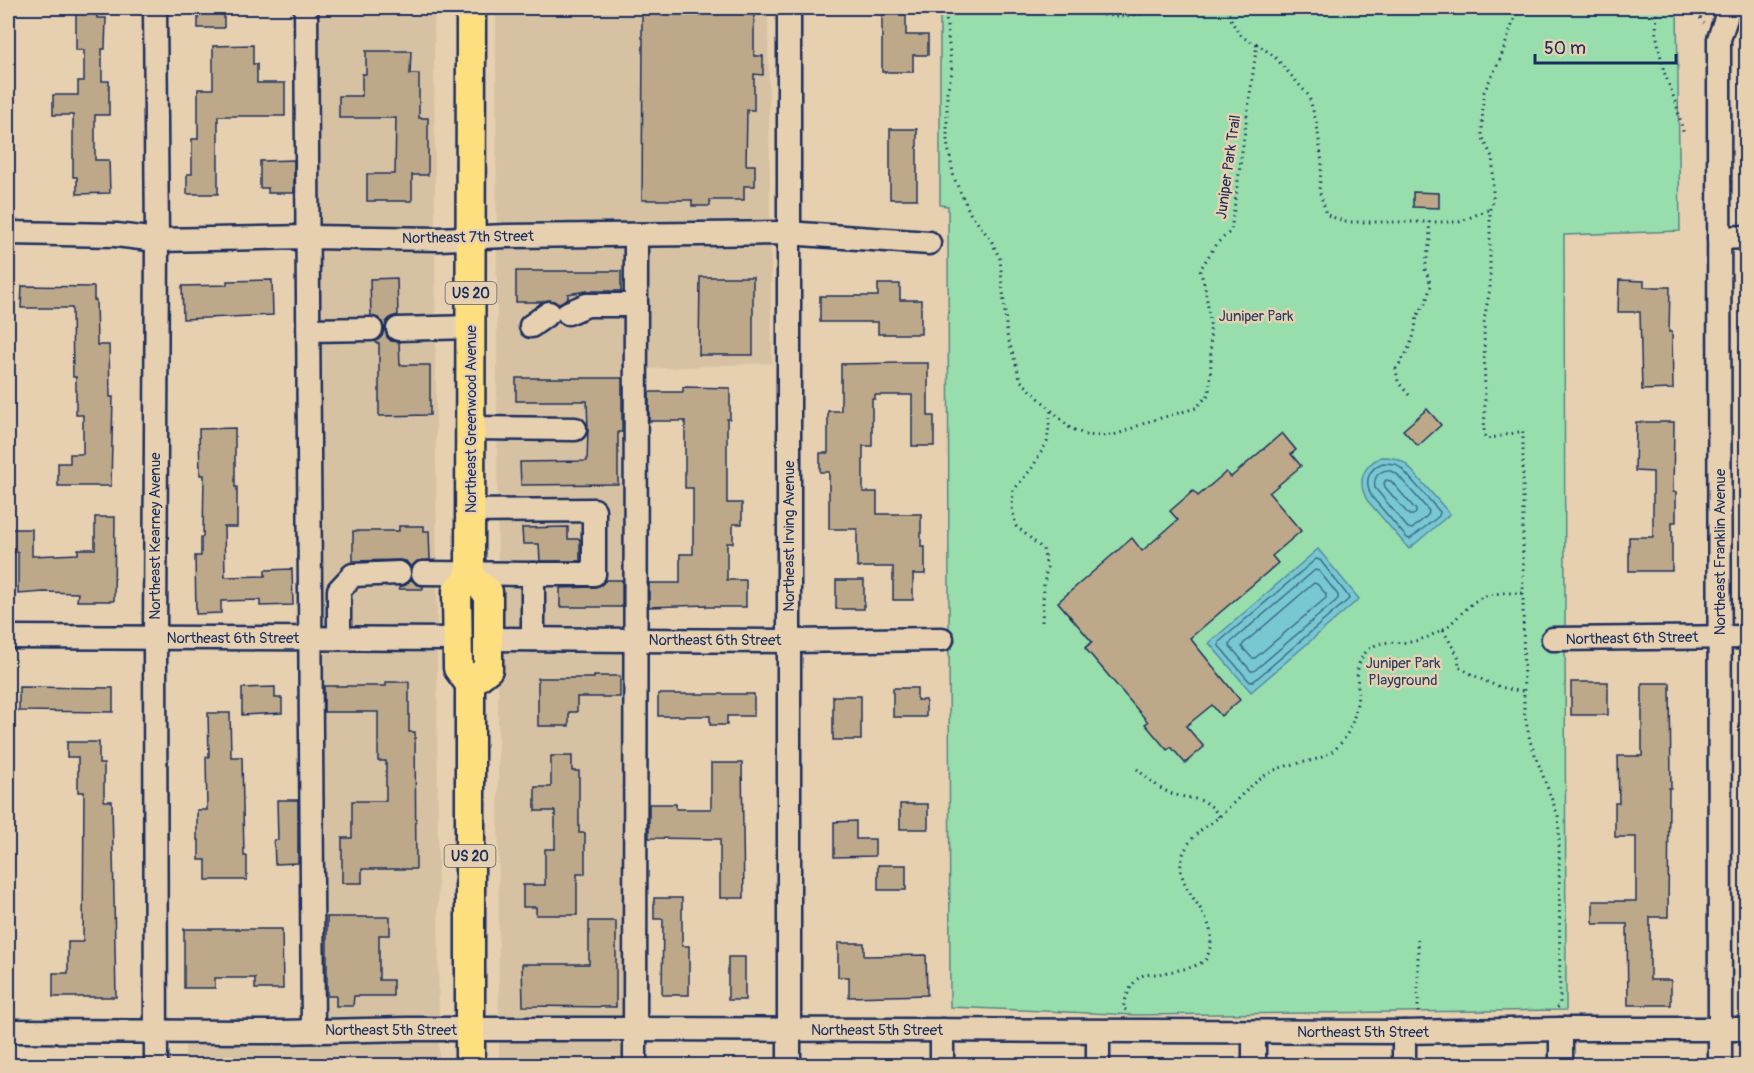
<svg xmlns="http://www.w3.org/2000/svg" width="1754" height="1073" viewBox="0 0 1754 1073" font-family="Pangolin,sans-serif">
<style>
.built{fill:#d6c1a3}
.green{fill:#97deac;stroke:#598685;stroke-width:1.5}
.water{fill:#78c8d2;stroke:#538ba4;stroke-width:1.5}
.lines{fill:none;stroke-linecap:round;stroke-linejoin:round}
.shore{stroke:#406c8c;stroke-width:1.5}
.building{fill:#bda989;stroke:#1b2f5e;stroke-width:1.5}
.minor-casing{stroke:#1b2f5e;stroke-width:27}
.major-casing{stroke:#1b2f5e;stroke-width:33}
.path{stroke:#1b2f5e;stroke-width:3;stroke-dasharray:1.5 4.5;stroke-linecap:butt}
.minor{stroke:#e7d0b0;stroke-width:22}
.major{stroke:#fedf80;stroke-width:28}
.labels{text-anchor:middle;stroke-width:5;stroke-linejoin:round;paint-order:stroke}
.shield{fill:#e7d0b0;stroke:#585f77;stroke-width:1.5}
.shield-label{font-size:14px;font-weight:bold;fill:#1b2f5e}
.street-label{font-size:15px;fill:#1b2f5e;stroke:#e7d0b0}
.park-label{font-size:15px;fill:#274066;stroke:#e7d0b0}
</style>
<rect width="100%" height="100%" fill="#e7d0b0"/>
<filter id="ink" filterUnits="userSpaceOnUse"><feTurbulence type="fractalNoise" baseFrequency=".0167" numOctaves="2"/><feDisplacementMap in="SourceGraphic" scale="12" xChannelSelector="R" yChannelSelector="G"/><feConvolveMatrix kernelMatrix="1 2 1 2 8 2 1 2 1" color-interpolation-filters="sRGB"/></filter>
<g filter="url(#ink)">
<g class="built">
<polygon points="315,8 434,8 439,1065 185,1065 185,1042 320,1044"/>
<polygon points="496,8 768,8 772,363 646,369 646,1065 499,1065"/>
</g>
<polygon class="green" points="940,8 1677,8 1680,231 1564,235 1566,1010 1136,1015 950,1007 948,206 940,205"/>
<g class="water">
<path d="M1381,457c10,0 17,1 25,7l44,50 -41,35 -42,-49c-10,-18 -5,-34 14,-43z"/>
<polygon points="1318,549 1359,599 1251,692 1209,643"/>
</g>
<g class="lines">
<g class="shore">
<path d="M1383,463l13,1 6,5 38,43 -1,4 -29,23 -3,-1 -35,-41c-8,-14 -5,-28 11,-34z"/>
<path d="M1388,470l9,4 32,37 -1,4 -16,14 -4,-1 -33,-40c-2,-10 3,-17 13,-18z"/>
<polygon points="1386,480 1391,481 1416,510 1416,513 1413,515 1409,515 1385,487 1384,483"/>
<polygon points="1316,559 1320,560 1348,596 1349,599 1254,681 1250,682 1219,646 1219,642"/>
<polygon points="1315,570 1319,571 1338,595 1338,599 1254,671 1251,671 1230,646 1230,643"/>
<polygon points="1314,583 1317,584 1326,594 1326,598 1255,658 1252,658 1242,647 1243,644"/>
</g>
</g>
<g class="building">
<polygon points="76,8 97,8 97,18 106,18 105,49 102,49 102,81 109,81 109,115 95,115 95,160 109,160 110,193 77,194 77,177 73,177 73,115 53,115 53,95 78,95 78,81 84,81 84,50 76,50"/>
<polygon points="642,8 754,8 754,56 763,56 763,75 754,74 754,110 747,110 746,165 755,165 755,186 744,186 744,200 710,200 710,206 692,206 692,200 642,200 643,38 642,38"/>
<rect x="198" y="9" width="26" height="19"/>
<polygon points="882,10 906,10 906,35 928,35 928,55 913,55 913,72 882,72"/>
<polygon points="253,45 253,64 257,64 257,83 285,83 285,116 218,116 218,194 187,194 187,174 192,174 192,139 198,139 198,89 213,89 213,46"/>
<polygon points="366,51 411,51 410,74 419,74 419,118 428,118 428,175 412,175 412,201 367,201 367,174 395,174 396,118 339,118 339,96 362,96 362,74 366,74"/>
<rect x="890" y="129" width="27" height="70"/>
<polygon points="294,160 294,193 268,193 268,188 260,188 260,161"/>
<polygon points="1413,192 1439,193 1439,208 1413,207"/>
<polygon points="516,271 621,271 621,291 587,291 568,294 568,298 558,304 554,301 548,300 541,302 516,302"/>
<polygon points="700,277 753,277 753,355 699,355"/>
<polygon points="397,278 398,315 391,317 386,322 385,330 387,337 391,341 399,342 400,365 430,365 430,415 379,416 379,343 376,343 376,341 382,336 384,328 382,322 378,318 371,316 370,279"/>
<polygon points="272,280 273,315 183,319 182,286 227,285 227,281"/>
<polygon points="1619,280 1644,281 1644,287 1670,287 1669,332 1672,332 1673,389 1642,390 1640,312 1618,312"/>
<polygon points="878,284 900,284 900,300 921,300 921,334 878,334 878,322 820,322 820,296 878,296"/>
<polygon points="22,286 94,287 94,300 96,300 97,345 109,345 110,397 113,397 111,486 58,486 58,463 70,463 70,454 83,454 83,415 76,415 76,377 73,377 72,308 21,308"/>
<polygon points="901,363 928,363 928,416 934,416 934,446 912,446 912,395 875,395 875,399 872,399 872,446 863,446 863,492 877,492 877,514 921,514 921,547 925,547 925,574 913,574 913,600 893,600 893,567 857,567 857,529 829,529 829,472 820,472 820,453 828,453 828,411 841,411 841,364"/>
<polygon points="516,378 622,378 622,432 618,432 618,484 521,485 520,462 587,461 588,429 587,401 516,401"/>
<polygon points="683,387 730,388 730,419 727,419 727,503 742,503 742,524 733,524 733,543 727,543 727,580 746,580 746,607 706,607 706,605 649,607 649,583 680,583 680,554 693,554 693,488 685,488 685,421 649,421 649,392 683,392"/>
<polygon points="1427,409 1441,425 1418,446 1403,430"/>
<polygon points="1636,422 1674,422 1673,492 1676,492 1676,522 1672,522 1672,571 1629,571 1629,537 1653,537 1653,472 1635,471"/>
<polygon points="235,428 235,487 237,487 237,527 224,527 225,577 265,576 265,570 292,569 293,605 260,606 260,600 221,601 221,613 196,614 195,556 201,556 201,537 203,537 204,475 200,475 199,429"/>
<polygon points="1282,433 1296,450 1291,454 1301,466 1269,493 1301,531 1272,556 1278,563 1190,638 1240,700 1221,716 1212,705 1186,726 1204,747 1185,763 1171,747 1167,750 1145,724 1148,722 1085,648 1092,642 1058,602 1132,538 1142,551 1178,520 1170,511 1193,491 1198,496 1226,472 1231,477"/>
<polygon points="95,517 115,517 114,601 77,601 78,593 44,592 18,594 18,552 11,552 11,529 32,529 32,556 78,554 78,549 95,549"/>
<polygon points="399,526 424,526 424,531 429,531 430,560 417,561 411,567 406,561 399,560 353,561 353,531 399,531"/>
<polygon points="568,527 568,539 580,539 580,561 540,561 539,544 523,544 522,528"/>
<polygon points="411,579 416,584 423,586 423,589 399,589 399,587 406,585"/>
<polygon points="606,580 622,580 622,607 560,607 560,588 595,587 601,585"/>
<rect x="836" y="580" width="28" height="29"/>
<polygon points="594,676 620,676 620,697 577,697 577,712 569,712 569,726 538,726 538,678 594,678"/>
<polygon points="386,682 409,682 409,732 415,732 416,869 362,869 362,883 342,883 342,838 352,838 352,801 386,801 386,761 378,761 378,712 324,712 324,686 386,686"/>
<rect x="1571" y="682" width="37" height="33"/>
<polygon points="1642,683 1670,683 1671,788 1669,788 1668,917 1650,917 1650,980 1671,980 1671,1005 1628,1005 1627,924 1593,924 1593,901 1636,901 1636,837 1615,837 1615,803 1619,803 1618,756 1642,756"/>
<polygon points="19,687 113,688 113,712 19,711"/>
<polygon points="275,687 275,698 282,698 282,713 242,715 242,688"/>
<polygon points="893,688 917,688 917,700 926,700 926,717 893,717"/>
<polygon points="658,694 754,694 754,716 727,716 727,725 710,725 710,716 658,716"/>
<rect x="833" y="696" width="28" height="44"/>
<polygon points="208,713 230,713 231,757 242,757 244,856 247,856 247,880 206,880 206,860 199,860 199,840 197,840 197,810 207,810 206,757 209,757"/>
<polygon points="67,742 99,742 99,764 104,764 104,801 112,801 116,997 53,997 53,973 68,973 68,942 83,942 84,792 78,792 78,757 67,757"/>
<polygon points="551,756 572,756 572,771 579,771 579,833 585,833 585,874 577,874 577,915 536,915 536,907 523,907 523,885 545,885 545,849 555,849 555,811 535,811 535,787 551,787"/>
<polygon points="711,763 742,763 744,898 720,898 720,839 649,838 649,804 676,804 676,809 711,809"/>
<polygon points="277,800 298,800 298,863 275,864 274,840 278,840"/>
<rect x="900" y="804" width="28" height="25"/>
<polygon points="856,821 856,839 875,839 875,856 834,857 834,822"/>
<rect x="878" y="865" width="28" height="25"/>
<polygon points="654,898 682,898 682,946 689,946 689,995 662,995 663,919 654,919"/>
<polygon points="327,917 390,917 390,935 379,935 379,980 393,980 393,996 354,996 353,1006 336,1006 336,996 327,996"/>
<polygon points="589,921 616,921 616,1007 523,1006 522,964 589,964"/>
<polygon points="184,929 282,929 283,989 255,989 255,978 215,978 215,988 184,988"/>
<polygon points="838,943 864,943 864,956 926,955 927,995 849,997 849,977 838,977"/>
<rect x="728" y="957" width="17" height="43"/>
</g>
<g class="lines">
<defs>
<g id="minor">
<polyline points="155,8 157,240 155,637 156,1066"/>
<polyline points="306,8 313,1031"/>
<path d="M789,8c-3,352 0,705 0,1058"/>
<polyline points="8,233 116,235 157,240 308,237 439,239 506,236 787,233 929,243"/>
<polyline points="1719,238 1746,237"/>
<polyline points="568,313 587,305 636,305"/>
<polyline points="531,326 549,313"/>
<polyline points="398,329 471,327"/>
<polyline points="309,330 371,329"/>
<polyline points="471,428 575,429"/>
<polyline points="470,511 594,510 594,574 533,574"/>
<polyline points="423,573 533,574 533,639"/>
<polyline points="8,637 458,639"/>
<polyline points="339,638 339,590 353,575 399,573"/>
<polyline points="488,639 789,641 942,639"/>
<polyline points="1553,639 1746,637"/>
<polyline points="942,1030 942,1066"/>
<polyline points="8,1031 281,1032 407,1029 636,1029 1404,1032 1561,1029 1746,1029"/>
<polyline points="1098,1032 1098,1066"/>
<polyline points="635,1066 636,236"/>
<polyline points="1254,1066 1254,1032"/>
<polyline points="1404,1066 1404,1032"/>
<polyline points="1561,1066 1561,1029"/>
<polyline points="1720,1066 1719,39 1726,18 1726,8"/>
</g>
<g id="major">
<polyline points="470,683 488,669 488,592 470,578"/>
<polyline points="470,1066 470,684 458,668 457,591 470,578 471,8"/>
</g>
</defs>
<use href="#minor" class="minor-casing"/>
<use href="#major" class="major-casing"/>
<g class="path">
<polyline points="945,8 952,72 947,92 947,142 954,178 970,213 991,240 1000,259 1007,335 1021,381 1070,428 1086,435 1102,436 1118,434 1150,421 1196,408 1209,394 1211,363 1210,321 1205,287 1200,270 1216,244 1231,231 1257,44 1274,56 1309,96 1317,125 1322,163 1319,190 1327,215 1346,222 1459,222 1490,209"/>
<path d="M1087,8c15,12 53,10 69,0"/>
<path d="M1226,8c8,17 11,30 31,36"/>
<polyline points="1657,8 1656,33 1659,48 1664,72 1676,103 1684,135"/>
<polyline points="1693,8 1704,23"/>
<polyline points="1409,395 1398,382 1396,369 1407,352 1414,335 1417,316 1426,302 1431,285 1425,269 1430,239 1429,222"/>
<polyline points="1523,593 1524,711 1530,741 1558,816 1559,833 1560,1005 1557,1008"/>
<polyline points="1042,622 1044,584 1047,568 1043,549 1016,526 1012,507 1013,491 1032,468 1047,442 1051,410"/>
<path d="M1443,630l15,26 1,11c21,12 40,23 65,24"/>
<path d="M1137,769c8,7 17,16 27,21 20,12 42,2 55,27"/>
<polyline points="1418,939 1418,1013"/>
<path d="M1126,1010l-3,-2c3,-11 9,-29 21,-33 4,-1 10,-1 14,-1 10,-2 21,-4 31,-6 5,-2 12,-4 16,-8 3,-3 4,-9 5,-12 9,-39 -42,-58 -26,-96 2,-4 5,-9 7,-12 7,-9 19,-16 28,-23 18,-16 34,-37 56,-47 19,-9 42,-6 59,-20 16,-13 23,-37 24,-57 0,-16 -4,-29 9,-42 14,-13 28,-7 43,-9 6,-1 13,-3 18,-5 6,-3 14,-7 20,-11 11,-9 21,-23 35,-29 12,-5 27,-4 40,-4v-162l-36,8 -3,-4 1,-27 -1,-88 6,-31v-80l3,-8v-42l-11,-23 1,-42 18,-37 17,-49"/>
</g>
<use href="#minor" class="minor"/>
<use href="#major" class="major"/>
</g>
</g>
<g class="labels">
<g class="shield">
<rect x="445.5" y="282" width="51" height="22" rx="4.5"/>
<rect x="444.5" y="845" width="51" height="22" rx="4.5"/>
</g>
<g class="shield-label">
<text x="471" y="298">US 20</text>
<text x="470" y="861">US 20</text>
</g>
<g class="street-label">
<text transform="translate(1228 167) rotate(-82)" y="5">Juniper Park Trail</text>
<text transform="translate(468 237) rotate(-1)" y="5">Northeast 7th Street</text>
<text transform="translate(471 419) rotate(-90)" y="5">Northeast Greenwood Avenue</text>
<text transform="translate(155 536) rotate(-90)" y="5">Northeast Kearney Avenue</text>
<text transform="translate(789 536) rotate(-90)" y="5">Northeast Irving Avenue</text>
<text transform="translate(1720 552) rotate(-90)" y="5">Northeast Franklin Avenue</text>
<text x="233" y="643">Northeast 6th Street</text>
<text transform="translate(1632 638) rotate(-1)" y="5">Northeast 6th Street</text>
<text x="715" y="645">Northeast 6th Street</text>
<text x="391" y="1035">Northeast 5th Street</text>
<text x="877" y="1035">Northeast 5th Street</text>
<text x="1363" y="1037">Northeast 5th Street</text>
</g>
<g class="park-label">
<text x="1256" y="321">Juniper Park</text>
<text x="1403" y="668">Juniper Park<tspan x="1403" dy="17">Playground</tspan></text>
</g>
</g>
<rect width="1754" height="1073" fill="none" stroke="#e7d0b0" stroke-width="30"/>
<rect x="15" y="15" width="1724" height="1043" fill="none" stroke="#1b2f5e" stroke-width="2" filter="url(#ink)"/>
<path d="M1535 54v9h141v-9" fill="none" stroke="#1b2f5e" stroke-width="3"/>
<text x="1544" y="54" font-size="18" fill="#1b2f5e" stroke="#e7d0b0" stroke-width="4.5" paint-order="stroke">50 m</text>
</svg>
